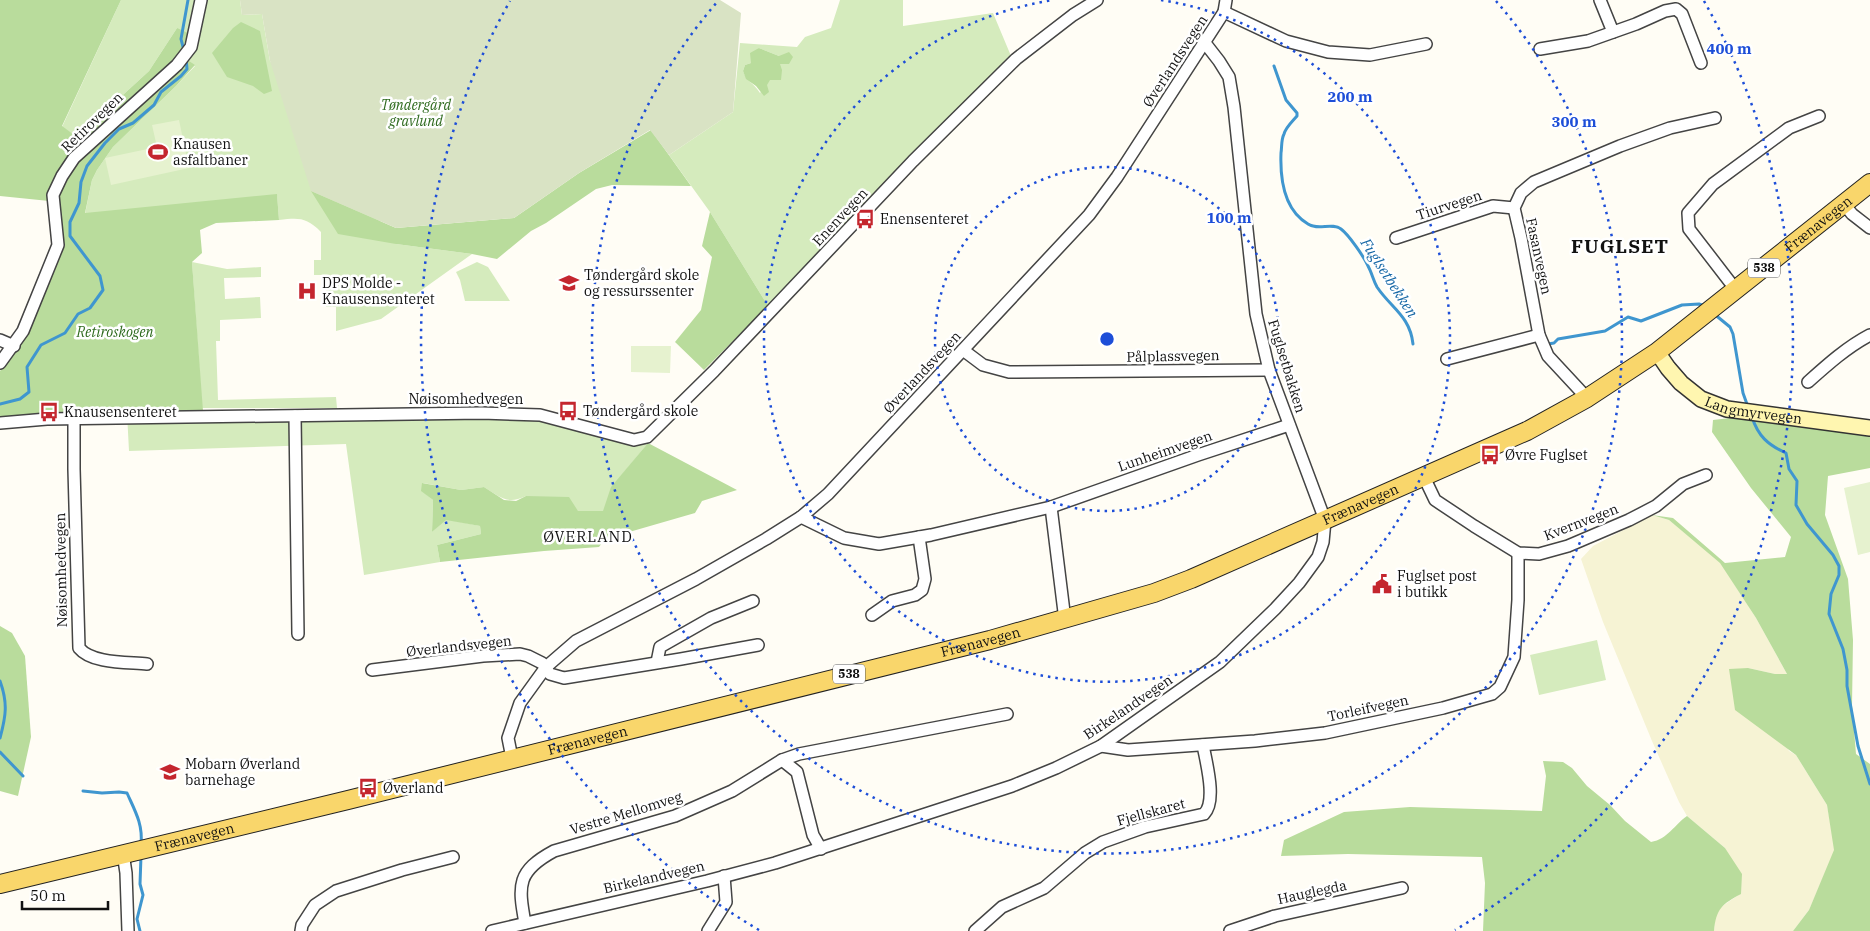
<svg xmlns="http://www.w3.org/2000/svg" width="1870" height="931" viewBox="0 0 1870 931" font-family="'IBM Plex Serif',serif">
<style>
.farmland{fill:#f6f3d4}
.green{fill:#d5ebbd;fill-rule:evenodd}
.forest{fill:#b9dc9c}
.cemetery{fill:#d9e3c4}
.pitch{fill:#e6f2cf}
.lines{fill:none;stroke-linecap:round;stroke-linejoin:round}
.stream{stroke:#3f96cf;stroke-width:3}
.street-casing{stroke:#444;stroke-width:14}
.secondary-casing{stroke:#333;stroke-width:18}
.primary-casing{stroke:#222;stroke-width:20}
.street{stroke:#fff;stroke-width:11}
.secondary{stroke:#fff6b0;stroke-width:15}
.primary{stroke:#f9d66b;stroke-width:18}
.ring{fill:none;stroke:#1d4ed8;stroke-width:2.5;stroke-dasharray:2.5 5}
.labels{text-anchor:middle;stroke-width:5;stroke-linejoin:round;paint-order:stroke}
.shield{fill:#fff;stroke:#585858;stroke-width:1}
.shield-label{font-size:12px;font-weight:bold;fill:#111}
.street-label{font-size:14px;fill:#111;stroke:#fff}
.park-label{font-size:14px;font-style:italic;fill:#2f6b1f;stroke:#fff}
.poi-label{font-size:14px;fill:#111;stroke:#fff;text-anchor:start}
.water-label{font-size:15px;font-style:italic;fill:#1768a6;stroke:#fff}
.neighbourhood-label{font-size:15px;letter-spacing:1px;fill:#111;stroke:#fff}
.district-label{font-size:19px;font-weight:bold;letter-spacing:1px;fill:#111;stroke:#fff}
.centre{fill:#1d4ed8;stroke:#fff;stroke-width:2.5}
.ring-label{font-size:15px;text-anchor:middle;font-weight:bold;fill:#1d4ed8;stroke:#fff;stroke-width:5;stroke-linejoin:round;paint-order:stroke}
</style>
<rect width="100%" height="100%" fill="#fffdf5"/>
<polygon class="farmland" points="1652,515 1669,520 1720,562 1756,618 1787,674 1775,674 1748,668 1789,751 1796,755 1827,805 1835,850 1809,910 1793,931 1714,931 1715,916 1721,907 1740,894 1725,848 1687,816 1679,802 1652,741 1603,622 1581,559 1593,546"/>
<g class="green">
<path d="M121,0h119l2,15 20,-1 8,47 126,183 76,10 -91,65 -45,12v-24h-10v-32h-12v-15h7v-28c-15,-15 -22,-14 -42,-12l-2,-25 -192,19 7,-34 5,-10 16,-23 63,-61 19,-20 -15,-11 -3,-27 -28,43 -72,66 -15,-10z"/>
<path d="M840,0h63v26l90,-13 18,43 -243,250 -58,-94 -41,-57 64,-43 7,-69 57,4 8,-10 26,-9zM759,48l20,8 1,8 -20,29c-6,-10 -13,-11 -17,-22l2,-6 6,-2z"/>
<polygon points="192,262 227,269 261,267 261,277 224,278 225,299 260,297 261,318 220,320 220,341 216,341 218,400 336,397 337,408 202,408"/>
<polygon points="477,262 488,267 510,301 465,301 460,280 456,272"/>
<path d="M542,410l98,25 8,8 -36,44 -8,24h-26l-52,-15c-19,9 -26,1 -42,-9l-23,3 -38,-7 -1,8 11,9 -1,32 14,-13 34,7 1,8 -44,11 3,17 -76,13 -18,-131 -217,7 -2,-38z"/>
<polygon points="1597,640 1606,680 1539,695 1530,655"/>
</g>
<g class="forest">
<polygon points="0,0 121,0 62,126 77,137 149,71 177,28 188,33 180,55 195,65 176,86 113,147 97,170 92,180 85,213 277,194 279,220 216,223 200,230 202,253 192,262 203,411 0,418 0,371 18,348 27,333 62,245 59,202 0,196"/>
<polygon points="241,22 260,31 272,91 264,94 253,86 227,77 212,53 233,28"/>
<polygon points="759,48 779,56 789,52 793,57 789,64 780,64 782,70 781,80 770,80 767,85 769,92 764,96 756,86 746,79 743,71 745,65 751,63 750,53"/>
<polygon points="651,130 691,186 612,185 596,189 546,223 531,231 497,259 472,254 396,244 338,234 311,191 396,228 514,218 579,173"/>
<polygon points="710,212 768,306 704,370 675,342 701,310 712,257 702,246"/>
<polygon points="1773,413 1870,430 1870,468 1828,476 1825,515 1848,579 1853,640 1852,706 1856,754 1870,764 1870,931 1793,931 1809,910 1834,850 1827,805 1796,755 1735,710 1729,669 1748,668 1775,674 1787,674 1756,618 1720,563 1669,520 1652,515 1673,518 1725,563 1785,557 1791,537 1751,488 1712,432 1713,420"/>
<polygon points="648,443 737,490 702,501 695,513 605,539 599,547 544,551 440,562 437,545 481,534 480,526 446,520 432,532 433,500 421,491 422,483 461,490 484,487 504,500 516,501 526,496 569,497 578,511 603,511 611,487"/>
<polygon points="0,626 12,633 25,656 31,737 18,796 0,791"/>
<path d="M1543,761l20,1 9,6 15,18 23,19 15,16 26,21c17,-3 23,-17 36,-26l38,32 17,26 -1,20c-19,10 -25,15 -27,37h-231l2,-48 -3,-26 -134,-3 -67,2 3,-16 60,-28 66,-5 132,4 4,-35z"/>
</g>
<polygon class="cemetery" points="240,0 720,0 741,13 733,112 669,155 650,130 579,173 514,218 396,228 311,191 270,61 262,14 242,15"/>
<g class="pitch">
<polygon points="179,120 189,168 111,185 105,158 157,147 152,125"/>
<polygon points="631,346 671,346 670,373 631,372"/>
<polygon points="1870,482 1870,552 1858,555 1844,488"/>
</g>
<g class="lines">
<g class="stream">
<polyline points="184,51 181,39 188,0"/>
<path d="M1274,66l12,34 11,13v3c-5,6 -11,11 -13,18 -3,6 -2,13 -3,19 -1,26 3,57 27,71 10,7 24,-2 33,5 8,6 23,28 27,37 4,7 5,14 9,21 14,21 33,29 36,57"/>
<polyline points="1713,313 1730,327 1733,334 1743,393 1748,407"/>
<polyline points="1548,344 1554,343 1558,339 1605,331 1628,317 1641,321 1682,305 1699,304 1705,306"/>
<polyline points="0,404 20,399 29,392 27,367 41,345 65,333 78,314 90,308 103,290 100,276 70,236 70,222 79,203 81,182 87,166 105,143 119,129 133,123 154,105 161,92 181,76 187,69 186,57"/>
<path d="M1752,417c6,19 16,28 34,36l3,16 8,12 -1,24 11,19 26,31 6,11v9l-8,19 -2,20 14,35 4,21v16l11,60 12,38"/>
<path d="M0,681c8,22 6,35 0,57"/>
<polyline points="0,752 23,776"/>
<path d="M83,791l19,2 17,-1 8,1c8,18 16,31 14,51"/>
<polyline points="140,931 137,919 143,895 140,884 141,856"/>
</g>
<defs>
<g id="street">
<polyline points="1600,0 1613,32"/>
<polyline points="1224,12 1286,41 1328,52 1370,55 1426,44"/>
<polyline points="1540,49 1588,41 1636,24 1665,11 1676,9 1682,14 1701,63"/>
<polyline points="1844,204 1852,214 1870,228"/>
<polyline points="1396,238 1493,206 1514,208"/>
<polyline points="1736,290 1689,229 1688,213 1713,184 1789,128 1819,116"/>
<polyline points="0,340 14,346"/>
<polyline points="963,350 983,365 1009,372 1269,370"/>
<polyline points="1447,359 1539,335"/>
<polyline points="0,363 23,331 58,245 53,195 62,176 74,158 177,65 191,47 201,0"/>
<path d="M1808,382c19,-17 39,-35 62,-47"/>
<polyline points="1587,398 1548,356 1539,335 1521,238 1514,208 1521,193 1534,182 1620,146 1670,128 1715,118"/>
<polyline points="295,416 298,634"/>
<path d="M74,420v49l5,179c13,16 49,14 68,16"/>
<polyline points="0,423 47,419 482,413 540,415 634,440 647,437 714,371 913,161 1016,59 1073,15 1097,0"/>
<polyline points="1424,477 1435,500 1474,526 1518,553 1539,554 1568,546 1629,520 1656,506 1683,484 1706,475"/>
<polyline points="1051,507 1065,620"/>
<polyline points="801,517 844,538 879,544 931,535 1051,507 1198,455 1289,425"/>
<polyline points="872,615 892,601 915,595 922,590 925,579 919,537"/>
<polyline points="657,662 660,647 711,618 753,601"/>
<polyline points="372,670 483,656 520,654 528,656 542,663 550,674 564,678 681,659 758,645"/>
<polyline points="1101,746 1128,750 1255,741 1325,733 1443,708 1492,694 1500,687 1514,657 1518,600 1518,553"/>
<polyline points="512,758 508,738 520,703 546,667 576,641 696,579 766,539 801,517 828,494 1089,215 1117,177 1224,12 1226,0"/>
<polyline points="782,760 797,772 813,835 821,849"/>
<polyline points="123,853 126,873 128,931"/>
<path d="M525,923c-7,-38 -8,-52 29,-72l121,-35 57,-25 50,-31 17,-6 208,-40"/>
<polyline points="301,931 302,925 315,905 336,891 402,870 453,857"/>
<polyline points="492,931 707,881 775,863 1012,786 1056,768 1101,746 1220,662 1275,609 1299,583 1318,557 1323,542 1325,520 1269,370 1256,314 1234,107 1229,77 1219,61 1205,43"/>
<polyline points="708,931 726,902 724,876"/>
<path d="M975,931l27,-24 42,-19 41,-35 18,-11 42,-15 59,-13c13,-13 2,-52 -1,-69"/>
<polyline points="1230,931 1275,916 1402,888"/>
</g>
<g id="secondary">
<path id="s1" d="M1657,352l11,16 13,15 20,16 26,10 143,19"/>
</g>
<g id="primary">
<path id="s2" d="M0,884l348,-84 642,-160 164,-47 37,-14 336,-148 60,-33 70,-46 213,-169"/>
</g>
</defs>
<use href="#street" class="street-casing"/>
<use href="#secondary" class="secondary-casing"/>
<use href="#primary" class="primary-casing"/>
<use href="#street" class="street"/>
<use href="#secondary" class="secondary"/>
<use href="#primary" class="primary"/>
</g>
<g class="ring">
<circle cx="1107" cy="339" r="172"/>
<path d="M1161 0A343 343 0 1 1 1053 0"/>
<path d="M1496 1A515 515 0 1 1 718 1"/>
<path d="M759 930A686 686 0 0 1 510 1M1704 1A686 686 0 0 1 1455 930"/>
</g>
<defs>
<symbol id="stadium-bare" viewBox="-9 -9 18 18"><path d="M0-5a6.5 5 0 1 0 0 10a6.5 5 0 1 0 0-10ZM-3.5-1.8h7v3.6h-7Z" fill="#c4262e" stroke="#fff" stroke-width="2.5" paint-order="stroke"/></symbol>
<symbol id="bus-bare" viewBox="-9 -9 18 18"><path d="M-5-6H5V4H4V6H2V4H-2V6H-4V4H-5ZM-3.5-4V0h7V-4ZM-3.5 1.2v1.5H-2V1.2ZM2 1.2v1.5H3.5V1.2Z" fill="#c4262e" stroke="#fff" stroke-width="2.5" paint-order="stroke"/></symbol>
<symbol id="school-bare" viewBox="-9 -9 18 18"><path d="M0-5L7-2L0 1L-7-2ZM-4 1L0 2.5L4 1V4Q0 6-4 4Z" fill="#c4262e" stroke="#fff" stroke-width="2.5" paint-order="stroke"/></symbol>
<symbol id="hospital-bare" viewBox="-9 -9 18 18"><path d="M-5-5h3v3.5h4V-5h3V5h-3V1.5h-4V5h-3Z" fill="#c4262e" stroke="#fff" stroke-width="2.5" paint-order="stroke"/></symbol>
<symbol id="civic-bare" viewBox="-9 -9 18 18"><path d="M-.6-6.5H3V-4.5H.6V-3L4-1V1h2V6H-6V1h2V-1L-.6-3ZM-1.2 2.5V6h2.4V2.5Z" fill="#c4262e" stroke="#fff" stroke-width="2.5" paint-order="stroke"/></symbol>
</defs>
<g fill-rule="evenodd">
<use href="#stadium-bare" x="144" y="138" width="28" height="28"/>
<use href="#bus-bare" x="851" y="205" width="28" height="28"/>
<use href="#school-bare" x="555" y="269" width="28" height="28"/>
<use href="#hospital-bare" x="293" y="277" width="28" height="28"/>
<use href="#bus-bare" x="554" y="397" width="28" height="28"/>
<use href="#bus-bare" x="35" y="398" width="28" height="28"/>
<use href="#bus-bare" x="1476" y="441" width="28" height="28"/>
<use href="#civic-bare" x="1368" y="570" width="28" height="28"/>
<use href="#school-bare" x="156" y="758" width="28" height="28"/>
<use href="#bus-bare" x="354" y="774" width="28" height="28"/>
</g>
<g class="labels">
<g class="shield">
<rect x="1748" y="258.5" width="32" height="19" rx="4"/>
<rect x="833" y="664.5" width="32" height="19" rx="4"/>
</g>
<g class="shield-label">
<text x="1764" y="272">538</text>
<text x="849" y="678">538</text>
</g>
<g class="street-label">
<text transform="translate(1175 61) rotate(-57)" y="5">Øverlandsvegen</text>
<text transform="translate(92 122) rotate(-44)" y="5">Retirovegen</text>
<text transform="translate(1449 205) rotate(-18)" y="5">Tiurvegen</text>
<text transform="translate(840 217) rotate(-47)" y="5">Enenvegen</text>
<text dy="5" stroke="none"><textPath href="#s2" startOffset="1955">Frænavegen</textPath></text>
<text transform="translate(1539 256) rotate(78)" y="5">Fasanvegen</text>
<text transform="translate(1173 356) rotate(-1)" y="5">Pålplassvegen</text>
<text transform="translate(1287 366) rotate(73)" y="5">Fuglsetbakken</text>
<text transform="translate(922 372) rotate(-47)" y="5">Øverlandsvegen</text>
<text x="466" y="404">Nøisomhedvegen</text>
<text dy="5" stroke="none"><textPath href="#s1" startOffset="119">Langmyrvegen</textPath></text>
<text transform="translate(1165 451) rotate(-19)" y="5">Lunheimvegen</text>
<text dy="5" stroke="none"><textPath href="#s2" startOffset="1415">Frænavegen</textPath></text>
<text transform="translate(1581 522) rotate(-21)" y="5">Kvernvegen</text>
<text transform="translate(61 570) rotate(-91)" y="5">Nøisomhedvegen</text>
<text dy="5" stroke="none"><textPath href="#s2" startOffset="1010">Frænavegen</textPath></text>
<text transform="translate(459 646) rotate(-6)" y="5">Øverlandsvegen</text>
<text transform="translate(1128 707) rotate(-34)" y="5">Birkelandvegen</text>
<text transform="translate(1368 708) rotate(-12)" y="5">Torleifvegen</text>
<text dy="5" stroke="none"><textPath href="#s2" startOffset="605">Frænavegen</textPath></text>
<text transform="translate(1151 812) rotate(-15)" y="5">Fjellskaret</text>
<text transform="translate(626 813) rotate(-17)" y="5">Vestre Mellomveg</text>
<text dy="5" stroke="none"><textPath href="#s2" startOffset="200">Frænavegen</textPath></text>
<text transform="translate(654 877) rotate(-13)" y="5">Birkelandvegen</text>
<text transform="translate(1312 892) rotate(-12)" y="5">Hauglegda</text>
</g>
<g class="park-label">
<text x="416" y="110">Tøndergård<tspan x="416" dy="16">gravlund</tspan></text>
<text x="115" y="337">Retiroskogen</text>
</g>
<g class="poi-label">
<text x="173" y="149">Knausen<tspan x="173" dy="16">asfaltbaner</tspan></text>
<text x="880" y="224">Enensenteret</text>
<text x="584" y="280">Tøndergård skole<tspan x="584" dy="16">og ressurssenter</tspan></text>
<text x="322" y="288">DPS Molde -<tspan x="322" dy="16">Knausensenteret</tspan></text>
<text x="583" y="416">Tøndergård skole</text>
<text x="64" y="417">Knausensenteret</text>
<text x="1505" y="460">Øvre Fuglset</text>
<text x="1397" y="581">Fuglset post<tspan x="1397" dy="16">i butikk</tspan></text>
<text x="185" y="769">Mobarn Øverland<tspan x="185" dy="16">barnehage</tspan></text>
<text x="383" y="793">Øverland</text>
</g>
<g class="water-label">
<text transform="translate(1389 278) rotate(57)" y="5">Fuglsetbekken</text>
</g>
<g class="neighbourhood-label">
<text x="588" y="542">ØVERLAND</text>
</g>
<g class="district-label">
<text x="1620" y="253">FUGLSET</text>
</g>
</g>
<circle cx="1107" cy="339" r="8" class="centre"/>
<g class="ring-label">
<text x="1729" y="54">400 m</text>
<text x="1350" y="102">200 m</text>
<text x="1574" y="127">300 m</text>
<text x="1229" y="223">100 m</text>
</g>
<path d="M22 901v8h86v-8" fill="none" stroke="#111111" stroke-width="2.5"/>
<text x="30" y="901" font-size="15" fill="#111111" stroke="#ffffff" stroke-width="4" paint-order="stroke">50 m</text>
</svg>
